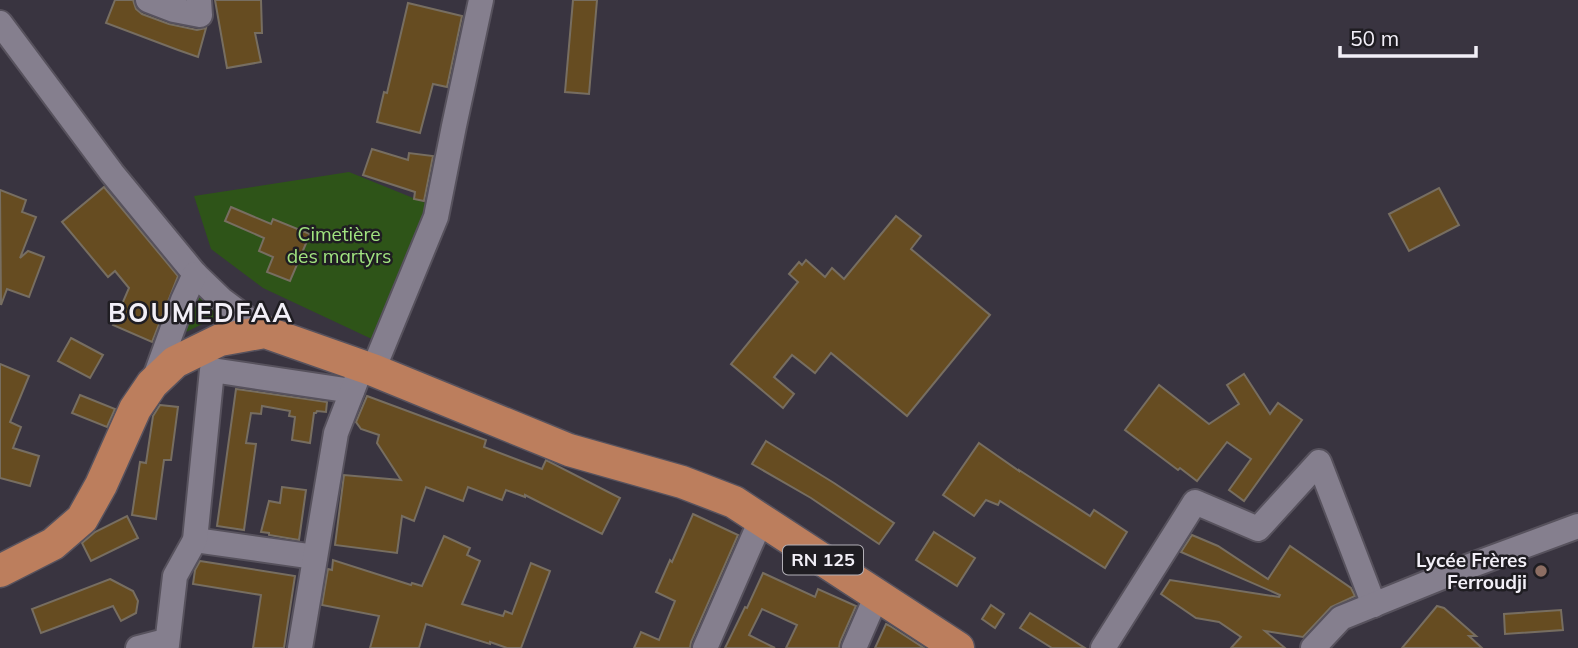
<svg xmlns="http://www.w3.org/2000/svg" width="1578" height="648" viewBox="0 0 1578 648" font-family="Mulish,sans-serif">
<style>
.green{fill:#2e5418}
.building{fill:#664c21;stroke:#776e61;stroke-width:2}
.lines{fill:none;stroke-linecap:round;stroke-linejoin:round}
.minor-casing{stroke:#57525d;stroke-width:28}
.major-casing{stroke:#57525d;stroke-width:35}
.minor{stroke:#857f8e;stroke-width:24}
.major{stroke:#bc7e5d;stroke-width:32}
.education-dot{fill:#8d6e63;stroke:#1f1d22;stroke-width:2.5}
.labels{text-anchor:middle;stroke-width:5;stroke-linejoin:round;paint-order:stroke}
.shield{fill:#1f1d22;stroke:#b3b0b7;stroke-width:2}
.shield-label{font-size:18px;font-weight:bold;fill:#f2eff7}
.park-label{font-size:19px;fill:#a1e380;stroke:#1f1d22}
.poi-label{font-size:19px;font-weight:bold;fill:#f2eff7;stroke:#1f1d22;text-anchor:end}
.district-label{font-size:26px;font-weight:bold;letter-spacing:2px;fill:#f2eff7;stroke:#1f1d22}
</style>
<rect width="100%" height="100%" fill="#393440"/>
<g class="green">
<polygon points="349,172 428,204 425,222 376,341 263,288 211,249 194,196"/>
<polygon points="197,294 221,315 186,332"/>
</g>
<g class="building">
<polygon points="115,0 133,0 136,9 142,14 169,24 197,30 206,28 198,57 178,50 106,23"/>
<polygon points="215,0 261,0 262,33 255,33 261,62 227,68"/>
<polygon points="573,0 597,0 589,94 565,92"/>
<polygon points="408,3 462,16 447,87 433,84 420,133 377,122 384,92 387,93"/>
<polygon points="372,149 408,160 409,153 433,156 424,201 414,199 415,192 363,175"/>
<polygon points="104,187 178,276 152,342 113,325 129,288 115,271 108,277 62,222"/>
<polygon points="1439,188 1459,225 1409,251 1389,214"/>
<polygon points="0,190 26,200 22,212 36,217 20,258 28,251 44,257 29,297 7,289 1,305"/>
<polygon points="231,207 271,224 273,219 310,234 290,281 267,272 273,257 259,251 264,238 225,221"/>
<polygon points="896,216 921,236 911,249 990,315 907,416 831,353 815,373 792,355 774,377 794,394 783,408 731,364 798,282 789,274 799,262 802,265 806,260 825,277 832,268 844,279"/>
<polygon points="71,338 103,355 90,378 58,361"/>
<polygon points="0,364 29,376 10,422 21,427 13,448 39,456 30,486 0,478"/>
<polygon points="1244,374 1270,414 1278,403 1302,420 1244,501 1229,490 1251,459 1227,442 1197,481 1180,468 1178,470 1125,430 1159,385 1209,424 1239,404 1227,385"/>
<polygon points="236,389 327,402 326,412 317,411 316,413 314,413 310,443 292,440 295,417 289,416 290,411 262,406 261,414 251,413 246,443 256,444 244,530 217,526"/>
<polygon points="80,395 115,409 107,427 72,413"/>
<polygon points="367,396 486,440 484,447 542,469 546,460 620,498 602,534 525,495 525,497 506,490 502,500 468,487 463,501 426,487 414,521 402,516 397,553 335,545 344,475 401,480 377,443 379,435 361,429 356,422"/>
<polygon points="160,405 178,407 171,460 164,460 156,519 132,515 140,462 146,463 153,416"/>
<polygon points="766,441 834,483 894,523 879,544 811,498 752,464"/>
<polygon points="979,443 1019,471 1019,470 1090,516 1094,510 1127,532 1105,568 1000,501 998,505 986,500 974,516 943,495"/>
<polygon points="282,487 306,490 299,540 269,535 269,533 261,532 269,501 280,503"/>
<polygon points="693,514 738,535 691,642 690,648 634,648 641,632 659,640 675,601 656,592 670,560 672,562"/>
<polygon points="127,516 138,538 91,561 82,543 95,532"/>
<polygon points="934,532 975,558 957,586 916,560"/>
<polygon points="1192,535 1218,546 1268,579 1290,546 1351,588 1355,596 1331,607 1303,637 1265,631 1285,648 1231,648 1241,637 1219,622 1196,618 1161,594 1170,580 1279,597 1280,595 1181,552"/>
<polygon points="444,536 470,548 467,555 480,561 462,604 503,616 505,611 512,614 531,563 550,571 521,648 507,648 490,642 490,644 426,624 419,648 370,648 379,616 322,605 328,569 332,570 333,560 411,585 412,583 422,586"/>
<polygon points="200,561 295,576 284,648 253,648 261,595 193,584 195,570"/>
<polygon points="763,573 815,597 818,589 856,606 840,642 839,648 786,648 797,625 762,609 749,635 775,648 725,648 745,607 747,608"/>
<polygon points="110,579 133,591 138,601 136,613 121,621 113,606 41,633 32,609"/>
<polygon points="991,605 1004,614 995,628 982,619"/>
<polygon points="1437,606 1444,608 1476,636 1469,636 1482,648 1402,648"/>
<polygon points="1561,610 1563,630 1505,634 1504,614"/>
<polygon points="1030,613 1085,648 1052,648 1020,628"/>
<polygon points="886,624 890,626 924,648 875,648"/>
</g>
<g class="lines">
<defs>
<g id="minor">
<polyline points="148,0 174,10 200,15 199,0"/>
<polyline points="0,23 112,173 195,274 222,300 265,332"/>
<polyline points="373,370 436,217 454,126 481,0"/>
<polyline points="154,380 183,300 195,274"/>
<polyline points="195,540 315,557"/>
<polyline points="138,648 161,642 167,645 175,576 195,540 212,370 352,391"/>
<polyline points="300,648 336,433 358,376"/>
<polyline points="705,648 761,520"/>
<polyline points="854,648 877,595"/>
<polyline points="1103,648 1195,502 1258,529 1319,462 1374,605"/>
<polyline points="1313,648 1341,618 1467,567 1578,526"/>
</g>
<polyline id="major" points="0,571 53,544 82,519 101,485 135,409 152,384 175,362 220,340 265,332 373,370 569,450 682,482 734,502 958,648"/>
</defs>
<use href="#minor" class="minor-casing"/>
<use href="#major" class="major-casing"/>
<use href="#minor" class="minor"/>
<use href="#major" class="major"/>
</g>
<circle class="education-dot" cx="1541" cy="571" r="7"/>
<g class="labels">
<rect class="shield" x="783" y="545.5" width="80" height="29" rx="5"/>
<g class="shield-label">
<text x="823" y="566">RN 125</text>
</g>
<g class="park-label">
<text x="339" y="241">Cimetière<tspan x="339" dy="22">des martyrs</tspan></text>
</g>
<g class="poi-label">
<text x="1527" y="567">Lycée Frères<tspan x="1527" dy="22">Ferroudji</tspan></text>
</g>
<g class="district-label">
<text x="201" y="322">BOUMEDFAA</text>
</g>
</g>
<path d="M1340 46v10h136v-10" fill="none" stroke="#f2eff7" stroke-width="3.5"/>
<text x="1350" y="46" font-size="21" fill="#f2eff7" stroke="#1f1d22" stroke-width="5" paint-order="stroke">50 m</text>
</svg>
